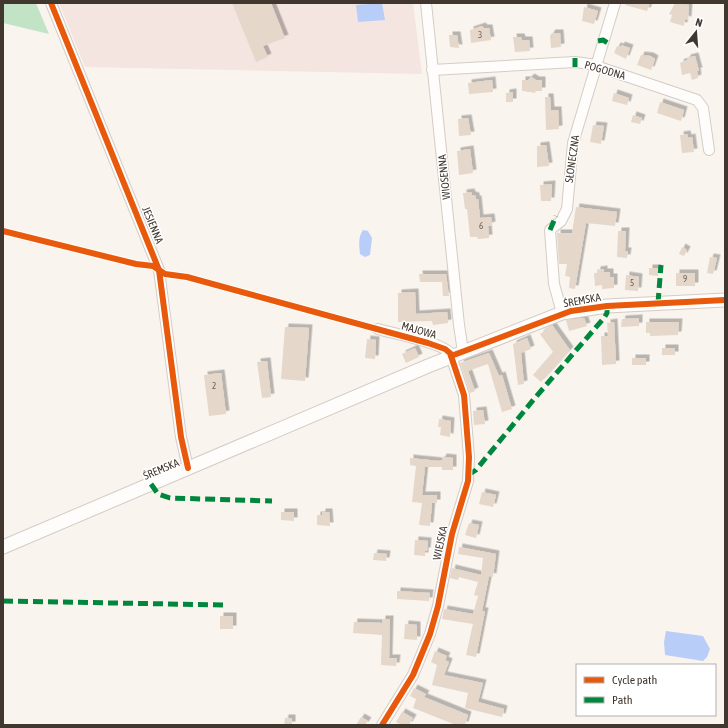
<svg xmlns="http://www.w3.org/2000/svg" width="728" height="728" viewBox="0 0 728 728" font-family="'Asap Condensed',sans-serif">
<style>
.industrial{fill:#f4e5e0}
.green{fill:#c3e3c7}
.water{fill:#b8cef8}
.building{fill:#e5d7ca;filter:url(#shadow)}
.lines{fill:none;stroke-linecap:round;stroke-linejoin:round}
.minor-casing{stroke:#d4ccc5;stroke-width:12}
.major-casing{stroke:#d4ccc5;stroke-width:15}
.minor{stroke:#fefdfc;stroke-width:10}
.major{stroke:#fefdfc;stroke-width:13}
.quiet{stroke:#00873e;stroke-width:5;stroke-dasharray:10 5;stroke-linecap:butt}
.cycleway-casing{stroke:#fff;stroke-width:8}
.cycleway{stroke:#e8590c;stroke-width:6}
.labels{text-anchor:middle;stroke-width:3;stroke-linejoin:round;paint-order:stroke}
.number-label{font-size:9px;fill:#6a5f55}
.street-label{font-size:11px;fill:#41372e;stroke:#fff}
</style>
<defs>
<filter id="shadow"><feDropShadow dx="3.5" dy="-3.5" stdDeviation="0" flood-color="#0004"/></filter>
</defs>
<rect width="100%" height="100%" fill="#faf4ee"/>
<polygon class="industrial" points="59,3 413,3 422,74 85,67"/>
<polygon class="green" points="3,3 36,3 49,34 3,23"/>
<g class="water">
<polygon points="382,3 385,20 358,22 356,5"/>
<path d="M363,230l5,1 4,7 -2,17 -5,2 -5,-3c-1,-9 -2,-17 3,-24z"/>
<polygon points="666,631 703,636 710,649 707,657 703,661 665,655 664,642"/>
</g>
<g class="building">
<polygon points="232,3 271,3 285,38 263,46 268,57 256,62"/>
<polygon points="626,3 650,3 647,11 625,5"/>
<polygon points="675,3 689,5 688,20 685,19 684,26 670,22 672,15 669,14"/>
<polygon points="584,7 598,11 594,24 582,21"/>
<polygon points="482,26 484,28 489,28 491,40 471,43 470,30"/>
<polygon points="552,33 560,33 561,47 551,48 550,36"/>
<polygon points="449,35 457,35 459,48 450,47"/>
<polygon points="513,37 521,37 522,40 529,40 530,51 515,52"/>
<polygon points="621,45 630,48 626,59 614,53 617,46 621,47"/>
<polygon points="641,55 650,56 655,59 651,70 637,65"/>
<polygon points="695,56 699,71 697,71 698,78 692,80 690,73 682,75 680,63 687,60 687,58"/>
<polygon points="531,77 536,80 542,80 542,91 535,91 536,93 522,91 522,80 528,80"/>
<polygon points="492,80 493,92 469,94 468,83"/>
<polygon points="513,92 513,102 506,102 506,93"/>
<polygon points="614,93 629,98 627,105 612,101"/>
<polygon points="545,97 550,97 551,110 558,110 559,129 546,130"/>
<polygon points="660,102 684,110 681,121 657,113"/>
<polygon points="633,115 642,118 640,124 631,122"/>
<polygon points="468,118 471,135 459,136 458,119"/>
<polygon points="593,125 604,126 601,144 590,142"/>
<polygon points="687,134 688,138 692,137 694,152 682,153 680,135"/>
<polygon points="546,145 549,166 537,167 537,146"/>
<polygon points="470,149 473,173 459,175 457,151"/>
<polygon points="552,184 551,201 541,201 540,185"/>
<polygon points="471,192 472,195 476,196 476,199 478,199 480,218 491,217 492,225 488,226 489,238 478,239 477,237 470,237 467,209 465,209 463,193"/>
<polygon points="576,207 617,212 615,226 586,223 575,289 569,288 570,277 565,276 567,264 559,264 557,233 572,233"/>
<polygon points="618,231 626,231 625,251 628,251 627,258 617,257"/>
<polygon points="682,247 687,250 684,256 679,254"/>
<polygon points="710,257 717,258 713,274 707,273"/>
<polygon points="649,268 658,268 658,276 649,275"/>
<polygon points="604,269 604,272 610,272 610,277 614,277 614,288 602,289 602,285 595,286 594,273 597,273 597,270"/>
<rect x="676" y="273" width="19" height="13"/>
<polygon points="419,274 446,274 449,296 443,296 442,282 420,282"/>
<polygon points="626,275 639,277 638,291 625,290"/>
<polygon points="415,292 416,314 447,312 448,323 433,325 432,321 398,322 398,293"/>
<polygon points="584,318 587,326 569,331 566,320"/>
<polygon points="639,318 639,326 621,327 622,319"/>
<polygon points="614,322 616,364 602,365 601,336 608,336 607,323"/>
<polygon points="646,322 679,322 678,335 650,336 650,333 646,333"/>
<polygon points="552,325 570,350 541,382 533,375 553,352 540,334 546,330 544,329"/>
<polygon points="285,327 309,328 305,381 281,379"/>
<polygon points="527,338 531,349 521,353 524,384 518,385 513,344"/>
<polygon points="367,339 376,340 375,359 365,358"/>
<polygon points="415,348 419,357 406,363 402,354"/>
<rect x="662" y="348" width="13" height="7"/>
<polygon points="489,353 499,376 502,375 512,409 502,412 488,364 468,371 475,391 470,393 460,363"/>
<rect x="632" y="358" width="14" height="7"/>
<polygon points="267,361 271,397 262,398 257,362"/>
<polygon points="221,373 226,414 209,416 204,375"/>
<polygon points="483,410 485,424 474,425 473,411"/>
<polygon points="439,419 451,421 450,437 440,435 441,427 438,427"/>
<polygon points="443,457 453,458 453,470 442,470 442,467 425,467 422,495 437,495 437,503 432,503 430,526 419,525 422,503 412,502 416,466 410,465 410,458 439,461 442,460"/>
<polygon points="482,492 496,495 493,507 479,504"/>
<polygon points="281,512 294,512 294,521 281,520"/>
<polygon points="322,512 329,512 330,526 317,525 317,515 322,515"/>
<polygon points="469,523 479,525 476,538 465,535"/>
<polygon points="415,540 428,541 427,551 425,551 425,556 414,555"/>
<polygon points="459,547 496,554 493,577 489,576 482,611 485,611 476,657 466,655 473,624 442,619 444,609 473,614 478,596 474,595 478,582 459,577 458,580 450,578 452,568 481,575 483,558 458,554"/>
<polygon points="374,553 387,554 386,561 373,560"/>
<polygon points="397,591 430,593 429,601 397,599"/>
<rect x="220" y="616" width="13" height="13"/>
<polygon points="382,619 390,619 389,658 397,658 396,666 381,665 382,635 353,633 354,622 382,623"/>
<polygon points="405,624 417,625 417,640 404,639"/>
<polygon points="435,651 447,656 445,660 449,662 444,675 483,683 478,702 504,709 502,717 465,708 468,693 432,685 437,665 431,662"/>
<polygon points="414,688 426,694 424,697 468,715 465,725 456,725 413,708 416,699 410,696"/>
<polygon points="402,712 413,718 409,725 401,725 396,722"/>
<polygon points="361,717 368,721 365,725 356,725"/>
<polygon points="285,718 292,718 292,725 284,725"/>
</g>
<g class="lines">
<defs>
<g id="minor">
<polyline points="51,3 159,270 181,437 188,468"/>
<polyline points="426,3 459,325 463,352"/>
<polyline points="432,70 575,62 590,64 697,100 703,108 709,150"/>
<polyline points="562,313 554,284 550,230 561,221 567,209 573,143 615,3"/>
<path d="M378,329c16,5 63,13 72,24l14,42 5,62 -1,24 -16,53 -14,72 -8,28 -17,41 -31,50"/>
</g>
<polyline id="major" points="3,547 428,366 562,313 607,306 725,300"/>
</defs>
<use href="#minor" class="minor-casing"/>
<use href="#major" class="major-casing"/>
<use href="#minor" class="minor"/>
<use href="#major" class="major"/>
<g class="quiet">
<polyline points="598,41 603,40 608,43"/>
<polyline points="575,58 575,67"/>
<polyline points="550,230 556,216"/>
<polyline points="658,303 661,265"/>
<polyline points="468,475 476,470 534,399 604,318 607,313 607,306"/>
<polyline points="151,484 158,494 170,498 272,501"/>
<polyline points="3,601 226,605"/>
</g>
<defs>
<g id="cycleway">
<polyline points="51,3 159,270 181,437 188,468"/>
<polyline points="3,231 136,264 153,266 165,274 187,277 428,343 445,349 450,353 464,395 469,457 468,481 452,534 438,606 430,634 413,675 382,725"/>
<polyline points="451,356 571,311 607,306 725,300"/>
</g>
</defs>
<use href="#cycleway" class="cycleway-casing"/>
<use href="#cycleway" class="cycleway"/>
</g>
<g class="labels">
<g class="number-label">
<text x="480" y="38">3</text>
<text x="481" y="229">6</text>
<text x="685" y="282">9</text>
<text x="632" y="286">5</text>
<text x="214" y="389">2</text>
</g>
<g class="street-label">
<text transform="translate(605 70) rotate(16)" y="4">POGODNA</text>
<text transform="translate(572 159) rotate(-82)" y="4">SŁONECZNA</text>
<text transform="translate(444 177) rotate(-96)" y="4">WIOSENNA</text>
<text transform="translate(153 225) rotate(68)" y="4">JESIENNA</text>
<text transform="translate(582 300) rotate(-10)" y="4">ŚREMSKA</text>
<text transform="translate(419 330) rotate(16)" y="4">MAJOWA</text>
<text transform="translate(161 469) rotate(-23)" y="4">ŚREMSKA</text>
<text transform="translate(440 543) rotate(-78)" y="4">WIEJSKA</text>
</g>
</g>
<rect width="728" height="728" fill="none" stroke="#41372e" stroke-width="8"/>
<rect x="576" y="664" width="140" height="52" fill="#ffffff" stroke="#b3afab"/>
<rect x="584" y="677" width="20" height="6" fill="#e8590c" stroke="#b3afab"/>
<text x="612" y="684" font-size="12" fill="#41372e">Cycle path</text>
<rect x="584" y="697" width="20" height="6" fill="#00873e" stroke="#b3afab"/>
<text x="612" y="704" font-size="12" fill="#41372e">Path</text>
<g transform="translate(696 32) rotate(17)" stroke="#ffffff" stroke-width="3" paint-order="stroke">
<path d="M0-3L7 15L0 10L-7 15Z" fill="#41372e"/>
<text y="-6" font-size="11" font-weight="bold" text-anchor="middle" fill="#41372e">N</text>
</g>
</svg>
